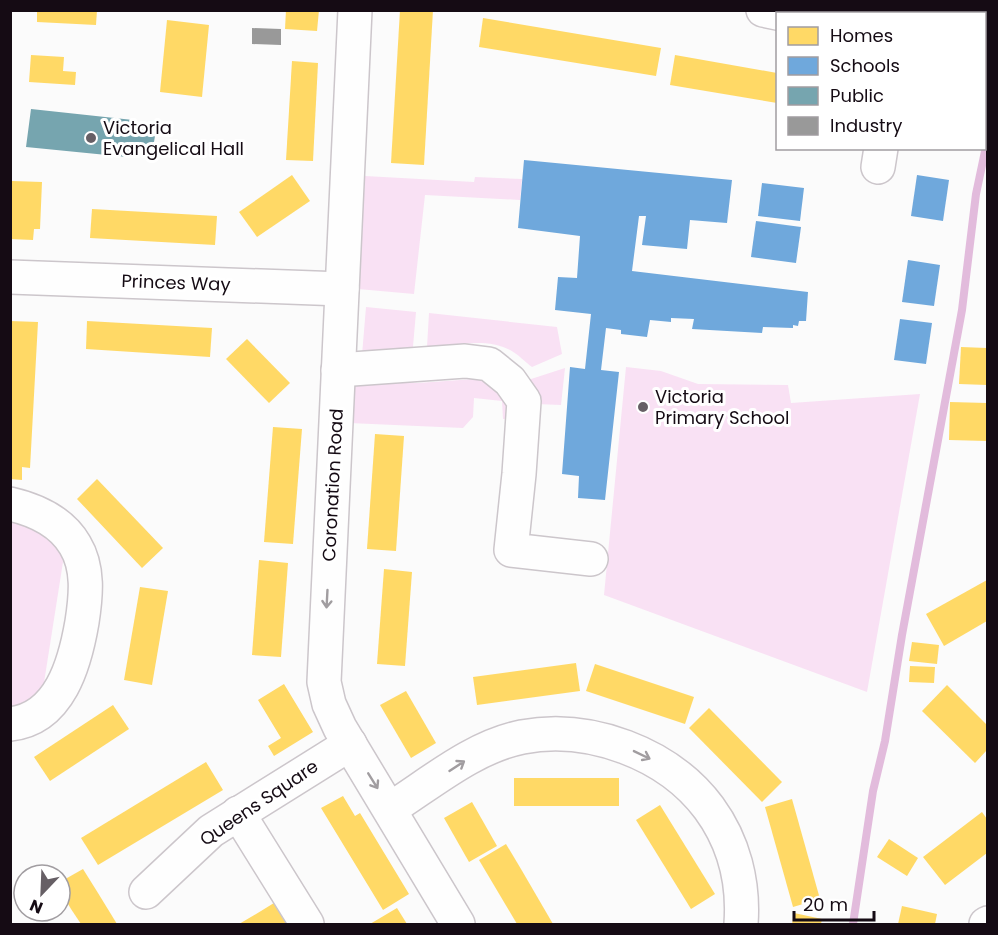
<svg xmlns="http://www.w3.org/2000/svg" width="998" height="935" viewBox="0 0 998 935" font-family="Poppins,sans-serif">
<style>
.green{fill:#f9e1f4}
.homes{fill:#ffd966}
.schools{fill:#6fa8dc}
.public{fill:#76a5af}
.industry{fill:#999}
.lines{fill:none;stroke-linecap:round;stroke-linejoin:round}
.stream{stroke:#e2bbdc;stroke-width:8}
.minor-casing{stroke:#ccc6cb;stroke-width:36}
.minor{stroke:#fefefe;stroke-width:33}
.oneway{stroke:#a19da0}
.poi-dot{fill:#665f65;stroke:#fff;stroke-width:2}
.labels{text-anchor:middle;stroke-width:6;stroke-linejoin:round;paint-order:stroke}
.poi-label{font-size:18px;fill:#150b14;stroke:#fff;text-anchor:start}
.street-label{font-size:18px;fill:#150b14;stroke:#fff}
</style>
<rect width="100%" height="100%" fill="#fbfbfb"/>
<g class="green">
<polygon points="365,176 474,182 475,177 522,179 520,200 425,195 414,294 358,289"/>
<polygon points="366,307 416,312 412,358 362,355"/>
<path d="M429,313l128,14 5,27 -30,13c-7,-5 -14,-13 -22,-17 -24,-13 -57,-4 -83,-3z"/>
<polygon points="626,367 661,371 698,384 788,385 791,403 920,394 867,692 604,595"/>
<polygon points="565,368 561,405 536,404 528,380"/>
<polygon points="488,378 509,398 511,418 503,419 502,401 474,398 473,417 463,428 349,423 351,390 363,382 371,380 418,383"/>
<path d="M10,517c20,10 52,19 53,45l-20,127 -2,4 -31,19z"/>
</g>
<g class="homes">
<polygon points="37,10 97,10 96,25 37,22"/>
<polygon points="286,10 319,10 317,31 285,29"/>
<polygon points="400,10 433,10 424,165 391,163"/>
<polygon points="483,18 661,48 656,76 479,47"/>
<polygon points="167,20 209,25 202,97 160,92"/>
<polygon points="31,55 64,57 63,71 76,72 75,85 29,82"/>
<polygon points="675,55 777,73 777,103 670,85"/>
<polygon points="292,61 318,63 313,161 286,160"/>
<polygon points="292,175 310,201 257,237 239,212"/>
<polygon points="12,181 42,182 40,229 34,229 33,240 10,239"/>
<polygon points="92,209 217,216 215,245 90,238"/>
<polygon points="10,321 38,322 30,468 22,467 22,480 10,479"/>
<polygon points="87,321 212,328 210,357 86,349"/>
<polygon points="247,339 290,383 269,403 226,359"/>
<polygon points="961,347 987,348 987,385 959,384"/>
<polygon points="950,402 987,403 987,441 949,440"/>
<polygon points="273,427 302,429 293,544 264,542"/>
<polygon points="375,434 404,436 396,551 367,549"/>
<polygon points="97,479 163,548 142,568 77,499"/>
<polygon points="259,560 288,563 281,657 252,655"/>
<polygon points="384,569 412,572 405,666 377,664"/>
<polygon points="987,580 987,621 944,646 926,614"/>
<polygon points="140,587 168,591 152,685 124,680"/>
<polygon points="912,642 939,645 937,664 909,661"/>
<polygon points="576,663 580,691 477,705 473,677"/>
<polygon points="595,664 694,697 685,724 586,691"/>
<polygon points="910,666 935,667 934,683 909,682"/>
<polygon points="284,684 313,732 274,756 268,746 281,738 258,700"/>
<polygon points="947,685 987,725 987,750 975,763 922,711"/>
<polygon points="406,691 436,743 411,758 380,705"/>
<polygon points="113,705 129,729 50,781 34,757"/>
<polygon points="709,708 782,782 762,802 689,728"/>
<polygon points="206,762 223,790 98,865 81,838"/>
<rect x="514" y="778" width="105" height="28"/>
<polygon points="343,796 355,816 360,813 409,894 383,910 321,808"/>
<polygon points="792,799 820,899 793,907 765,807"/>
<polygon points="472,802 497,846 469,862 444,818"/>
<polygon points="660,805 715,894 691,909 636,820"/>
<polygon points="982,812 987,819 987,853 945,885 923,857"/>
<polygon points="889,839 918,858 907,876 877,857"/>
<polygon points="506,844 521,869 553,924 517,924 479,860"/>
<polygon points="83,869 98,893 117,924 81,924 71,909 60,890 60,882"/>
<polygon points="282,898 298,924 239,924 261,911"/>
<polygon points="902,906 937,914 935,924 898,924"/>
<polygon points="397,908 407,924 370,924"/>
<polygon points="794,913 822,919 821,924 792,924"/>
</g>
<g class="schools">
<polygon points="524,160 732,180 727,223 690,220 687,249 642,245 646,216 639,216 632,271 808,292 806,321 799,321 798,326 793,325 793,328 763,327 762,333 692,329 694,319 671,318 671,322 650,320 647,337 621,334 621,330 606,328 601,370 619,372 605,500 578,498 579,476 562,474 570,367 585,369 591,314 555,310 558,277 577,278 580,236 518,228"/>
<polygon points="917,175 949,180 943,221 911,216"/>
<polygon points="762,183 804,188 800,221 758,216"/>
<polygon points="756,221 801,227 796,263 751,257"/>
<polygon points="908,260 940,265 934,306 902,302"/>
<polygon points="900,319 932,323 926,364 894,360"/>
</g>
<polygon class="public" points="31,109 133,120 137,129 156,130 153,148 135,147 127,157 26,147"/>
<polygon class="industry" points="252,28 281,29 281,45 252,44"/>
<g class="lines">
<polyline class="stream" points="853,924 873,791 885,741 902,635 962,310 976,194 988,137"/>
<defs>
<g id="minor">
<polyline points="355,10 324,682 329,704 340,728 458,924"/>
<polyline points="763,10 782,14"/>
<polyline points="984,47 988,47"/>
<polyline points="878,167 881,148"/>
<polyline points="10,277 342,289"/>
<polyline points="338,370 465,361 489,364 510,381 524,401 519,474 511,550 591,559"/>
<path d="M10,504c26,6 51,17 65,41 14,23 11,51 7,77 -7,41 -22,97 -72,102"/>
<path d="M390,809c41,-26 83,-62 132,-72 67,-13 146,16 187,71 25,34 35,75 32,116"/>
<polyline points="238,813 307,924"/>
<polyline points="146,892 211,831 350,744"/>
<polyline points="986,924 988,923"/>
</g>
</defs>
<use href="#minor" class="minor-casing"/>
<use href="#minor" class="minor"/>
</g>
<defs><path id="oneway-shaft" d="M-6 0H5M1.5-3L5.5 0L1.5 3" fill="none" stroke-width="1.6" stroke-linecap="round" stroke-linejoin="round" transform="scale(1.5)"/></defs>
<g class="oneway">
<use href="#oneway-shaft" transform="translate(327 599) rotate(93)"/>
<use href="#oneway-shaft" transform="translate(642 755) rotate(26)"/>
<use href="#oneway-shaft" transform="translate(457 766) rotate(-33)"/>
<use href="#oneway-shaft" transform="translate(373 781) rotate(58)"/>
</g>
<g class="poi-dot">
<circle cx="91" cy="138" r="6"/>
<circle cx="643" cy="407" r="6"/>
</g>
<g class="labels">
<g class="poi-label">
<text x="103" y="134">Victoria<tspan x="103" dy="21">Evangelical Hall</tspan></text>
<text x="655" y="403">Victoria<tspan x="655" dy="21">Primary School</tspan></text>
</g>
<g class="street-label">
<text transform="translate(176 283) rotate(2)" y="6">Princes Way</text>
<text transform="translate(333 485) rotate(-87)" y="6">Coronation Road</text>
<text transform="translate(259 803) rotate(-34)" y="6">Queens Square</text>
</g>
</g>
<rect width="998" height="935" fill="none" stroke="#150b14" stroke-width="24"/>
<rect x="776" y="12" width="210" height="138" fill="#ffffff" stroke="#a19da1" stroke-width="1.5"/>
<rect x="788" y="27" width="30" height="18" fill="#ffd966" stroke="#a19da1" stroke-width="1.5"/>
<text x="830" y="42" font-size="18" fill="#150b14">Homes</text>
<rect x="788" y="57" width="30" height="18" fill="#6fa8dc" stroke="#a19da1" stroke-width="1.5"/>
<text x="830" y="72" font-size="18" fill="#150b14">Schools</text>
<rect x="788" y="87" width="30" height="18" fill="#76a5af" stroke="#a19da1" stroke-width="1.5"/>
<text x="830" y="102" font-size="18" fill="#150b14">Public</text>
<rect x="788" y="117" width="30" height="18" fill="#999999" stroke="#a19da1" stroke-width="1.5"/>
<text x="830" y="132" font-size="18" fill="#150b14">Industry</text>
<g transform="translate(42 893) rotate(203)"><circle r="28" fill="#ffffff" stroke="#a19da1" stroke-width="1.5"/>
<path d="M0-4.5L10 22L0 15L-10 22Z" fill="#665f65"/>
<text y="-9" font-size="16" font-weight="bold" text-anchor="middle" fill="#150b14">N</text>
</g>
<path d="M794 911v9h80v-9" fill="none" stroke="#150b14" stroke-width="3"/>
<text x="803" y="911" font-size="18" fill="#150b14" stroke="#ffffff" stroke-width="4.5" paint-order="stroke">20 m</text>
</svg>
